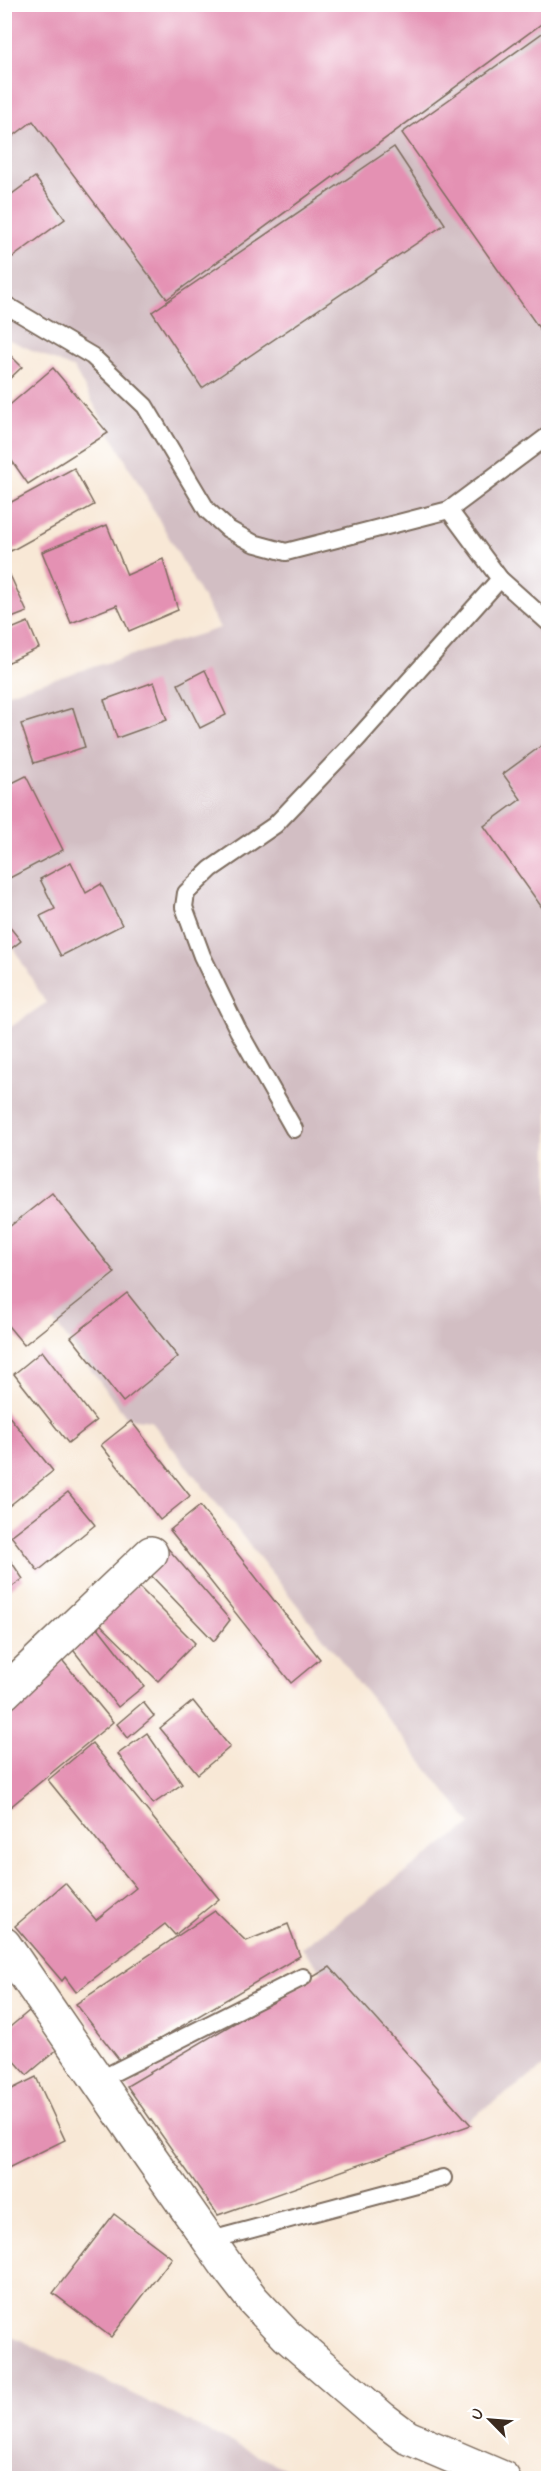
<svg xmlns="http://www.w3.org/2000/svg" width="553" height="2483" viewBox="0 0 553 2483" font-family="Mynerve,sans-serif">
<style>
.industrial{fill:#d2bec3}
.building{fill:#e491b3}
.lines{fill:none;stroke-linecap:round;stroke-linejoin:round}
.service-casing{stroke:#7d6c5e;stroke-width:20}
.minor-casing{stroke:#7d6c5e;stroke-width:36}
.service{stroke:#fff;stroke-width:16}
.minor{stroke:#fff;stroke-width:33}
</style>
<rect width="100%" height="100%" fill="#fff"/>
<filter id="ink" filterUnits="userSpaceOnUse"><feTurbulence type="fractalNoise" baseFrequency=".0167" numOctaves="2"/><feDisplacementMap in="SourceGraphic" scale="12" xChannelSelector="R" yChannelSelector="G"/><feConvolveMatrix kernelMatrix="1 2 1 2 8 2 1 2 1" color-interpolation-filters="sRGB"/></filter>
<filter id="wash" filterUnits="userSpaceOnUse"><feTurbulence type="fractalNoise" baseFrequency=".008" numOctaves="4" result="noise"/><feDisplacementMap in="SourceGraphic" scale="24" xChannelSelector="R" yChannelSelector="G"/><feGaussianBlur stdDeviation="1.35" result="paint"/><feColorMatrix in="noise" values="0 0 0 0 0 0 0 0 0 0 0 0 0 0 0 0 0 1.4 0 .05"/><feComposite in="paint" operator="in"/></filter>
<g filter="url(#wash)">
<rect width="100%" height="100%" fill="#f8e8d6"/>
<g class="industrial">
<polygon points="5,5 548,5 548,2064 454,2130 302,1948 471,1824 151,1421 127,1418 5,1257 5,1031 46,1003 5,934 5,694 220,628 74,369 5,338"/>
<polygon points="4,2332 110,2383 304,2478 5,2478"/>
</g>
<g id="blocks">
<g class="building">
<polygon points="4,4 548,4 548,19 167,299 33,121 4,143"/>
<polygon points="548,29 548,341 402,133"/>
<polygon points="394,147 445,224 202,388 152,312"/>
<polygon points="35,177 65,219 13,257 4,246 4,200"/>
<polygon points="4,349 22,367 4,384"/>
<polygon points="53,368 108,433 28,484 5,451 5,409"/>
<polygon points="74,468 94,505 11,551 4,540 4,506"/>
<polygon points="107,525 127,575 163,559 178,610 129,631 117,605 71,623 42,552"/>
<polygon points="10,575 27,612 4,621 4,577"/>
<polygon points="28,622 39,648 7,663 4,656 4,632"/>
<polygon points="205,670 226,715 200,728 178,684"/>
<polygon points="154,682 167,720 117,738 104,700"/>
<polygon points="73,708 85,747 34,763 21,724"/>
<polygon points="545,743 548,748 548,916 484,826 521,799 503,774"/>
<polygon points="26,776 63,850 4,881 4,787"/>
<polygon points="71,862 86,893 101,884 122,925 61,956 40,916 55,909 40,879"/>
<polygon points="4,920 21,941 4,954"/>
<polygon points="52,1193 115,1273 24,1345 4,1321 4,1231"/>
<polygon points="127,1293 178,1357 123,1402 71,1337"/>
<polygon points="42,1351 96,1421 68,1443 14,1374"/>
<polygon points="4,1410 53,1471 4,1510"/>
<polygon points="131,1421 190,1496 160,1520 101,1445"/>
<polygon points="68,1492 95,1525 38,1571 11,1536"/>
<polygon points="200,1506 320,1659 291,1683 170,1530"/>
<polygon points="165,1545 230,1620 214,1641 143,1567"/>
<polygon points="8,1557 23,1579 4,1592 4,1559"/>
<polygon points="136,1584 195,1643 158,1681 98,1622"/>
<polygon points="93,1621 144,1686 118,1707 67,1642"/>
<polygon points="63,1661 113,1722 9,1808 4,1803 4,1709"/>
<polygon points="193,1701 230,1747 198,1774 160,1728"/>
<polygon points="143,1702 154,1716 128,1738 117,1724"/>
<polygon points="147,1733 182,1784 153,1804 118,1754"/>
<polygon points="92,1743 219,1899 175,1935 165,1924 76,1992 65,1977 62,1981 15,1926 65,1883 96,1920 136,1888 48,1780"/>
<polygon points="215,1911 246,1941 288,1924 300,1956 121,2062 76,2004"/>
<polygon points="330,1967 471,2125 218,2215 127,2086"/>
<polygon points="29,2011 60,2047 27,2075 4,2049 4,2032"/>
<polygon points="36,2077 65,2140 4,2170 4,2093"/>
<polygon points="114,2214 172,2258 111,2337 53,2293"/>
</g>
</g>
</g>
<g filter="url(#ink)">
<use href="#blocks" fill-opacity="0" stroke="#7d6c5e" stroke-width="1.5"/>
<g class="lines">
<defs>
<g id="service">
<polyline points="4,304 92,356 145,406 207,510 228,529 253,543 286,552 449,510 548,436"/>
<polyline points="449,510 500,579 548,622"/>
<polyline points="294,1129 238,1030 202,956 184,907 186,893 211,869 275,825 358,738 500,579"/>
<polyline points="97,2081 303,1977"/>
<polyline points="211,2240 443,2178"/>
</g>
<g id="minor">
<polyline points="4,1693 151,1553"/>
<polyline points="4,1944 147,2152 229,2269 253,2300 287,2336 383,2419 407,2437 503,2478"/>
</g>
</defs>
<use href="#service" class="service-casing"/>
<use href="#minor" class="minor-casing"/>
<use href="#service" class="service"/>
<use href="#minor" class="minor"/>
</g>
</g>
<rect width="553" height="2483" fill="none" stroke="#fff" stroke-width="24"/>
<g transform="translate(490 2420) rotate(295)" stroke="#ffffff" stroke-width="4.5" paint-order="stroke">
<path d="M0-4.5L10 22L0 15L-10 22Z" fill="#3b2a1e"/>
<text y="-9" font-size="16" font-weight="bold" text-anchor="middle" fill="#3b2a1e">U</text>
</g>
</svg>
